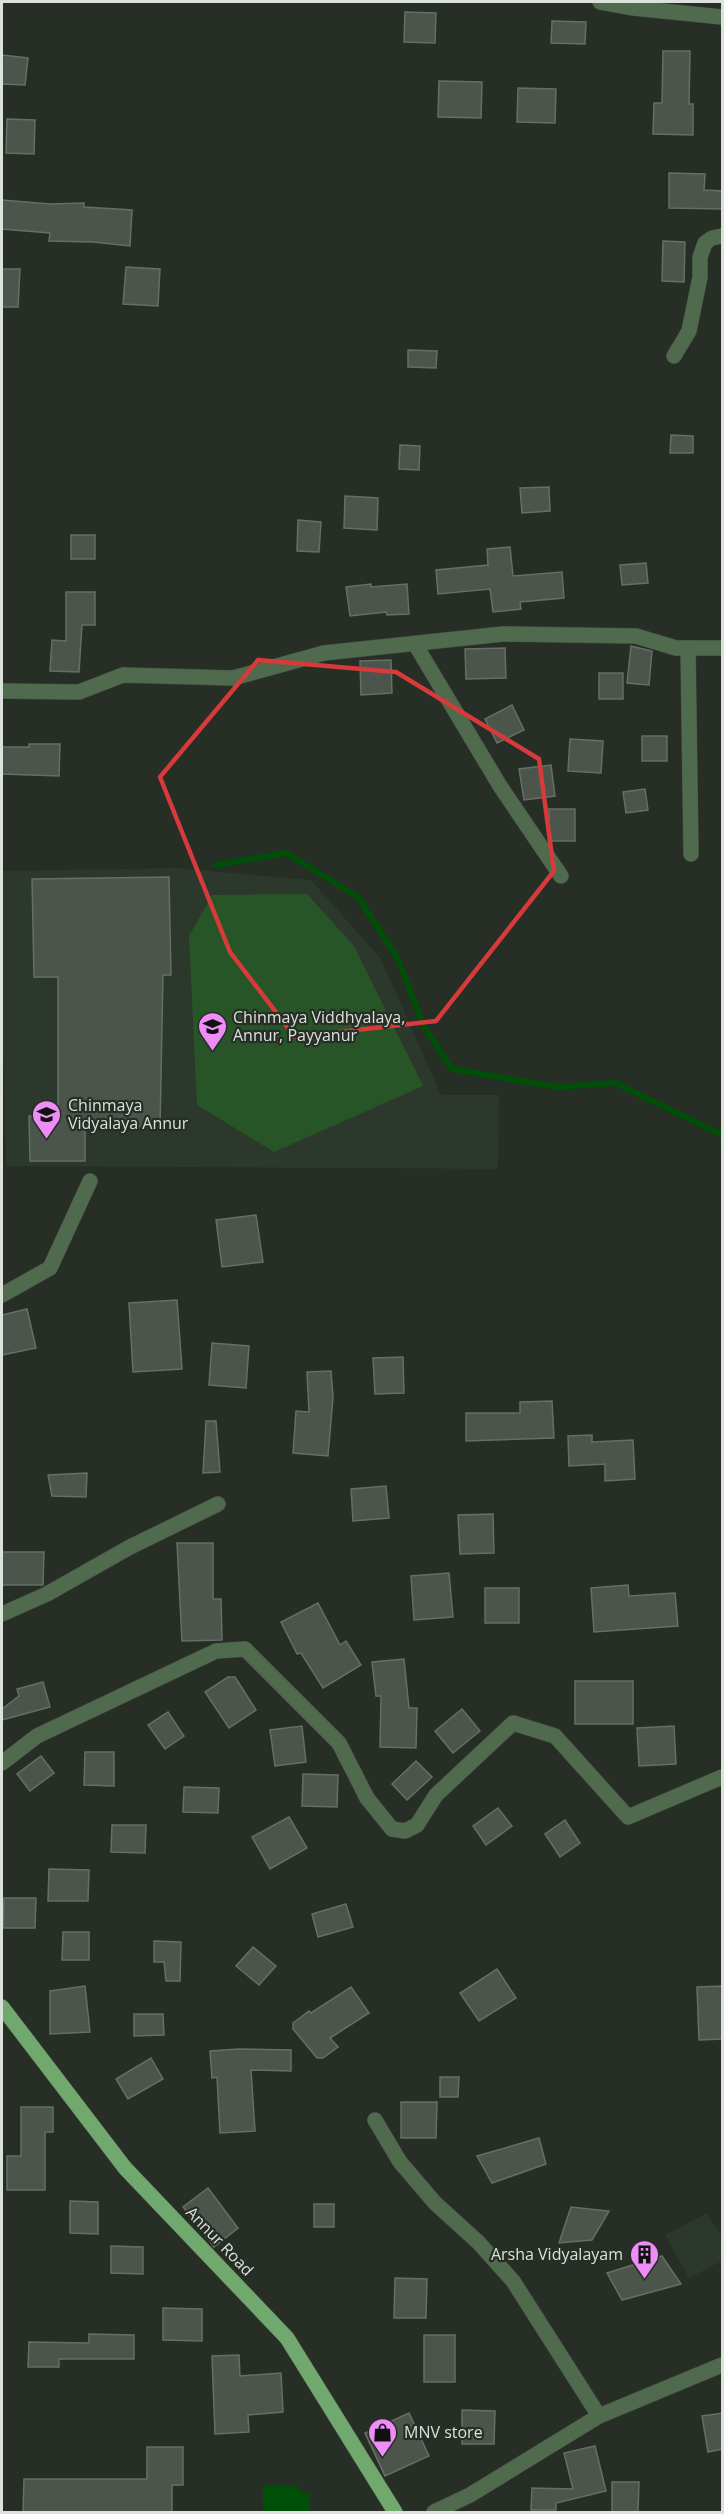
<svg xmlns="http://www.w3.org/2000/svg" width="724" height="2514" viewBox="0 0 724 2514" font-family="'Open Sans',sans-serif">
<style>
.built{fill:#2c382b}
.green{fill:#285528}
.water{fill:#014e08}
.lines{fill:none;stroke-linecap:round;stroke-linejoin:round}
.stream{stroke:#014e08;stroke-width:6}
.building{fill:#4c554b;stroke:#666f65;stroke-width:1.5}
.minor-casing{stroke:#434b43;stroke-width:16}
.major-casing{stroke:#434b43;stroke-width:16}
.minor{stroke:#506a4e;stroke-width:15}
.major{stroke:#70a86e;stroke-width:15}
.marked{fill:none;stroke:#d73a3a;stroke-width:4.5;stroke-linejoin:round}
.labels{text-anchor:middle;stroke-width:4.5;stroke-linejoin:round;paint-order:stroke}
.poi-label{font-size:16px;fill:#dce1db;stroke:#262e26;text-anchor:start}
.street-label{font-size:16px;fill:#dce1db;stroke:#262e26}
</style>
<rect width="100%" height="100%" fill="#262e26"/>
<g class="built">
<polygon points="176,868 311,880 381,959 441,1095 499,1095 498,1169 6,1166 2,1007 2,871"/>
<polygon points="707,2213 722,2238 722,2261 689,2278 665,2235"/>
</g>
<polygon class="green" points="307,894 354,946 423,1086 274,1152 197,1105 189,936 212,895"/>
<polygon class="water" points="263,2485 298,2485 299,2492 310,2493 310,2511 263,2512"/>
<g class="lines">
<polyline class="stream" points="216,865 286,853 358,897 398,959 424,1027 452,1069 557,1087 615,1083 722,1135"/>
</g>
<g class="building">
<polygon points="405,12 436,13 435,43 404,42"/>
<polygon points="552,21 586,22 585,44 551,43"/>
<polygon points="663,51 690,51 689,104 693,104 693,135 653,134 654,103 662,103"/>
<polygon points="2,55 28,58 25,85 2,84"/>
<polygon points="439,81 482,82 481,118 438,117"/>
<polygon points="518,88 556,89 555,123 517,122"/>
<polygon points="7,119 35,120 34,154 6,153"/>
<polygon points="669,173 705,174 704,190 723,191 723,209 669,208"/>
<polygon points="2,200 50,204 84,203 84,207 132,210 130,246 93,242 49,241 50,233 2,229"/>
<polygon points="663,241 685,242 684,282 662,281"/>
<polygon points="126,267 160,269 158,306 123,304"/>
<polygon points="2,269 20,269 18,307 2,307"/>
<polygon points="408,350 437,351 436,368 408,367"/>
<polygon points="671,435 693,436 693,453 670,453"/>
<polygon points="400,445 420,446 419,470 399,469"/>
<polygon points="549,487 550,511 522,513 520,488"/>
<polygon points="345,496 378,498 377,530 344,528"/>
<polygon points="298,520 321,522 319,552 297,551"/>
<rect x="71" y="535" width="24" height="24"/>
<polygon points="510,547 513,576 562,572 564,598 520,602 521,609 493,612 490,589 438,594 436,570 488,565 487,549"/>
<polygon points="646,563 648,583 622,585 620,565"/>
<polygon points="371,584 371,587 407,584 409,614 387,615 386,612 350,616 346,587"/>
<polygon points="66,592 95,592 95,625 82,625 79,672 50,671 52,640 66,641"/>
<polygon points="631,646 652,651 649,685 627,683"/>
<polygon points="505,648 506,678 466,679 465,649"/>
<polygon points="391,660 392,693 361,695 360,661"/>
<rect x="599" y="673" width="24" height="26"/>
<polygon points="512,705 524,730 497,743 485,719"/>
<rect x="642" y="736" width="25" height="25"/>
<polygon points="570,739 603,741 601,773 568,771"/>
<polygon points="29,744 60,744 59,776 2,774 2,747 29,747"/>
<polygon points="551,765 555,796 524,800 519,769"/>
<polygon points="645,789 648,810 626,813 623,792"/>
<rect x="549" y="809" width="26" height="32"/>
<polygon points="169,877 171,975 163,975 160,1127 85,1125 85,1161 30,1161 29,1116 58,1115 58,977 34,977 32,879"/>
<polygon points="256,1215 263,1262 222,1267 216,1220"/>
<polygon points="177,1300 182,1369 133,1372 129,1303"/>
<polygon points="27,1309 36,1348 2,1355 2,1315"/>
<polygon points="212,1343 249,1346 246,1388 209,1385"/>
<polygon points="403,1357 404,1393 375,1394 373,1358"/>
<polygon points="331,1371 333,1397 328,1456 293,1453 296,1411 309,1412 307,1372"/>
<polygon points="552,1401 554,1438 466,1441 466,1413 520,1413 520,1402"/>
<polygon points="206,1421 216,1421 220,1472 203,1473"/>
<polygon points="592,1435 592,1442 633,1440 635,1479 605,1481 605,1464 569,1466 568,1436"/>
<polygon points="87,1473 86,1497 52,1496 48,1475"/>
<polygon points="386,1486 389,1518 353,1521 351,1489"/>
<polygon points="493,1514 494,1553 460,1554 458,1515"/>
<polygon points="177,1543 213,1543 213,1599 221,1599 222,1640 182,1641"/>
<polygon points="2,1552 44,1552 43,1585 2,1585"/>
<polygon points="449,1573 453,1617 414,1620 411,1576"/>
<polygon points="628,1585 629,1596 675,1593 678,1626 594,1632 591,1588"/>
<rect x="485" y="1588" width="34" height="35"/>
<polygon points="318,1603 340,1645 346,1641 361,1665 323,1688 301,1653 297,1654 281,1622"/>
<polygon points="404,1659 409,1708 417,1708 416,1748 380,1747 381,1696 376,1696 372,1662"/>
<polygon points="228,1677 235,1677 256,1710 229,1728 205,1692"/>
<rect x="575" y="1681" width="58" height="43"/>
<polygon points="43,1682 50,1707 2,1720 2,1709 19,1696 17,1689"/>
<polygon points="462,1709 480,1731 453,1753 435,1731"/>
<polygon points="168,1712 184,1736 165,1749 148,1725"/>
<polygon points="302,1726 306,1762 275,1766 270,1730"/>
<polygon points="674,1726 676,1764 639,1766 637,1728"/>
<polygon points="85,1752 114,1752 114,1786 84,1785"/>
<polygon points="41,1756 54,1773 30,1791 17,1774"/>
<polygon points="416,1761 432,1777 407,1800 392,1784"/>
<polygon points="303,1774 338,1775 337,1807 302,1806"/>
<polygon points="184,1787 219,1788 218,1813 183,1812"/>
<polygon points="498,1808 512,1826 486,1845 473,1826"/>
<polygon points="289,1817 307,1848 270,1869 252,1837"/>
<polygon points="565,1820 580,1843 560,1857 545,1834"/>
<polygon points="112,1825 146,1825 145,1853 111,1852"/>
<polygon points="49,1869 89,1870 88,1901 48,1901"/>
<polygon points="4,1898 36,1898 35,1928 3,1928"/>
<polygon points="346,1904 353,1927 318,1937 312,1914"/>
<polygon points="63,1932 89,1932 89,1960 62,1960"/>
<polygon points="154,1941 181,1942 180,1981 166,1981 164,1962 154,1962"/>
<polygon points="253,1947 276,1966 259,1985 236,1966"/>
<polygon points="497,1969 516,1998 479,2021 460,1993"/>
<polygon points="85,1986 90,2032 50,2034 50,1991"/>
<polygon points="723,1986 723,2039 699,2040 697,1987"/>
<polygon points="351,1987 369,2013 330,2038 338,2047 323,2058 317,2058 293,2029 293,2023 309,2011 311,2013"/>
<polygon points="134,2014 163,2014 164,2035 134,2036"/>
<polygon points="239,2049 291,2050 291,2071 251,2070 255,2131 220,2133 217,2077 212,2078 210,2051"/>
<polygon points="151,2058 163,2079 128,2099 116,2079"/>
<polygon points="440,2077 459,2077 458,2097 440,2097"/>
<polygon points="401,2102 437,2102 436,2138 401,2138"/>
<polygon points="21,2107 53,2107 53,2132 45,2132 45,2190 7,2190 7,2156 21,2156"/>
<polygon points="539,2138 546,2164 492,2183 477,2156"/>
<polygon points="208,2188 238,2228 214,2247 183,2207"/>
<polygon points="70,2201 98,2202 98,2234 70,2233"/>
<rect x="314" y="2204" width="20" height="23"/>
<polygon points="571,2207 609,2211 592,2240 559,2243"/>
<polygon points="111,2246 143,2247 143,2274 111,2273"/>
<polygon points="662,2256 681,2284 622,2300 607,2273"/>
<polygon points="395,2278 427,2279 426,2318 394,2318"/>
<polygon points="163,2308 202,2309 202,2341 163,2340"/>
<polygon points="89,2334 134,2335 134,2359 59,2359 59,2367 28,2367 29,2342 89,2343"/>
<rect x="424" y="2335" width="31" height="47"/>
<polygon points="239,2355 240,2376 281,2373 283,2412 248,2415 249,2432 215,2434 212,2356"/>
<polygon points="462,2410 495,2411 494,2444 462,2444"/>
<polygon points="409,2413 429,2456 385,2476 365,2433"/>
<polygon points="723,2413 723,2449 708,2452 702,2416"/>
<polygon points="595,2446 606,2491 556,2503 556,2510 531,2510 532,2488 573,2489 564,2453"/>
<polygon points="147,2447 183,2447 183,2485 172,2485 172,2512 23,2512 24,2479 147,2479"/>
<polygon points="612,2482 639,2482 638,2512 612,2512"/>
</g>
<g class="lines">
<defs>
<g id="minor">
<polyline points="600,2 633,8 722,17"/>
<polyline points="674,356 689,331 700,277 700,257 705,243 712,238 722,236"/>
<polyline points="415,644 500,786 561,876"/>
<polyline points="688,648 691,854"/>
<polyline points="2,691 79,692 123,675 233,678 324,653 503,634 636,636 676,648 722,648"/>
<polyline points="2,1295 50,1268 90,1181"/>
<polyline points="2,1614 47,1594 130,1547 218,1504"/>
<polyline points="2,1763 37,1736 216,1651 245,1649 339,1743 367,1798 392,1829 405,1831 417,1825 436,1795 513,1723 555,1736 628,1817 722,1777"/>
<polyline points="375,2120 400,2162 435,2203 478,2242 513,2281 599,2416"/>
<polyline points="434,2512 470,2495 599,2416 722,2365"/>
</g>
<polyline id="major" points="2,2007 125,2168 287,2338 395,2512"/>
</defs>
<use href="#minor" class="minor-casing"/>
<use href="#major" class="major-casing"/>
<use href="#minor" class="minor"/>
<use href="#major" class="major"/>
</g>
<path class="marked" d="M258,660l138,12 143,87 15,112 -118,150 -141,16 -65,-85 -70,-175z"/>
<defs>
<symbol id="school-pin" viewBox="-11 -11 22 30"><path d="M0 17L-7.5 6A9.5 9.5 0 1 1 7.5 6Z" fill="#ee8cf8" stroke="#262e26"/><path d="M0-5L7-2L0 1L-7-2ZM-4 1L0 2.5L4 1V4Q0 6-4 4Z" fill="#111"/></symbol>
<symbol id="building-pin" viewBox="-11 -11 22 30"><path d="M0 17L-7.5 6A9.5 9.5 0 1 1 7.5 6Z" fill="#ee8cf8" stroke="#262e26"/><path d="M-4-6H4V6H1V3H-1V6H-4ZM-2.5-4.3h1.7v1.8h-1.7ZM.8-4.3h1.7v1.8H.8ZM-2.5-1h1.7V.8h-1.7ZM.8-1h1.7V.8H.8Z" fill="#111"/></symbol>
<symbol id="shop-pin" viewBox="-11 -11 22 30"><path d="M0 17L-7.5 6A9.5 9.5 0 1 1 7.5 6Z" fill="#ee8cf8" stroke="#262e26"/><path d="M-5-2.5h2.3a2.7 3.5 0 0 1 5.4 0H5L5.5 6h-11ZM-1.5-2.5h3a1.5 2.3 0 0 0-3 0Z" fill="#111"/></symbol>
</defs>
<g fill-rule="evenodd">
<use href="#school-pin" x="196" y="1010" width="33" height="45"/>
<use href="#school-pin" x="30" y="1098" width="33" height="45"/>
<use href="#building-pin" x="628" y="2238" width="33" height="45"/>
<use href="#shop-pin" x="366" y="2416" width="33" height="45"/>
</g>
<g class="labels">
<g class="poi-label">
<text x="233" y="1023">Chinmaya Viddhyalaya,<tspan x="233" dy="18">Annur, Payyanur</tspan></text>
<text x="68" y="1111">Chinmaya<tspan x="68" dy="18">Vidyalaya Annur</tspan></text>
<text x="623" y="2260" text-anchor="end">Arsha Vidyalayam</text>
<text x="404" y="2438">MNV store</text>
</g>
<g class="street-label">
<text transform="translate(220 2241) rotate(46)" y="6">Annur Road</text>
</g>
</g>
<rect width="724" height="2514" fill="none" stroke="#dce1db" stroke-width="6"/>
</svg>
